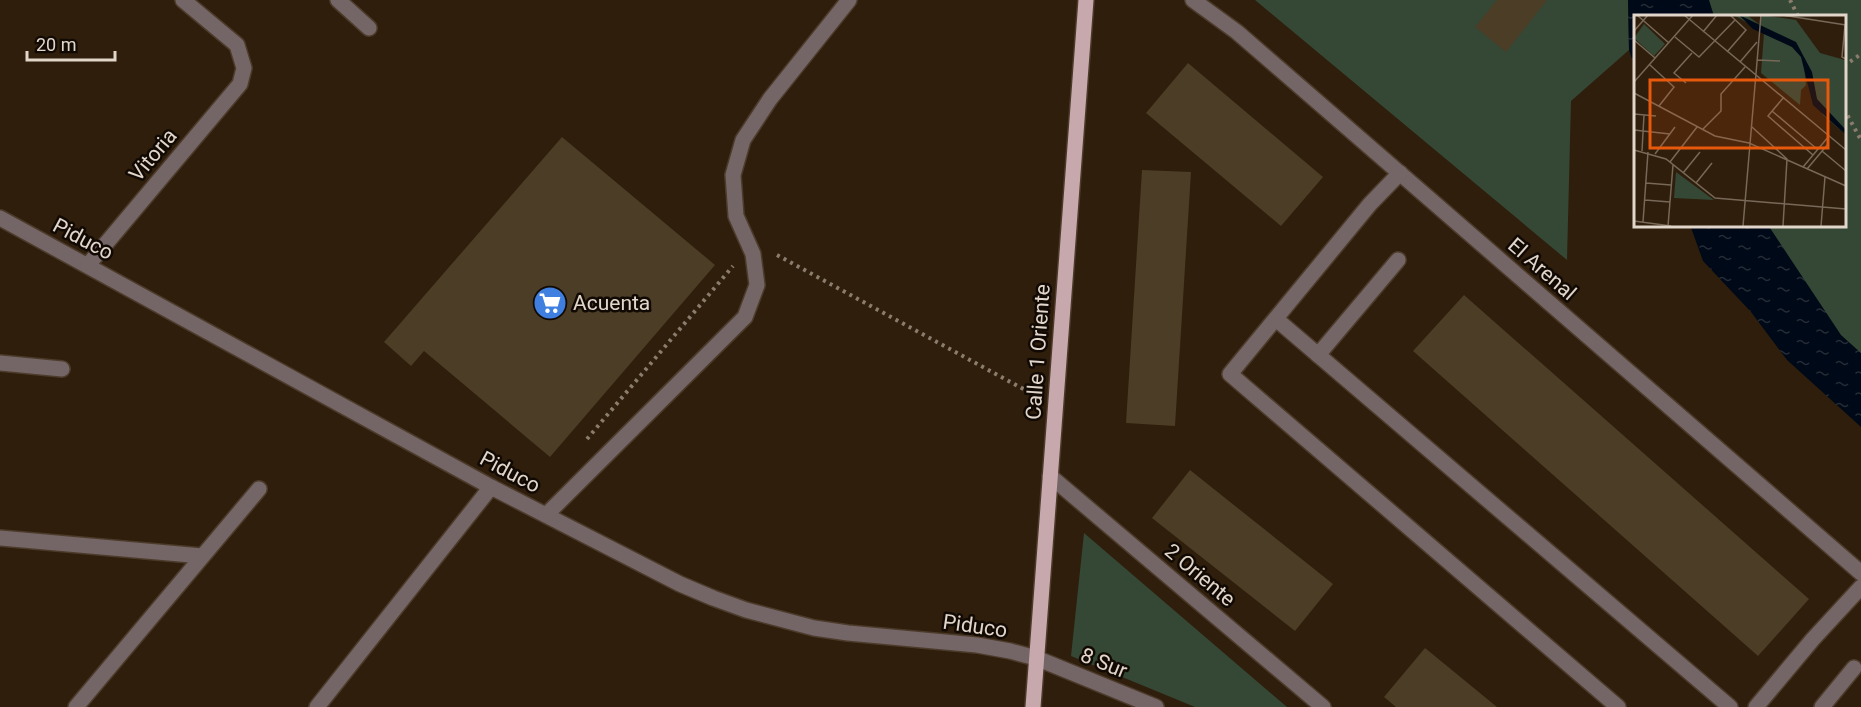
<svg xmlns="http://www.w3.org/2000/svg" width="1861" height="707" viewBox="0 0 1861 707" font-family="Roboto,sans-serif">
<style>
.park{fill:#344835}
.water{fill:url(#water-ripples)}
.building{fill:#4b3d26}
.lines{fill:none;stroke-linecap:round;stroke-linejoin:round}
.minor-casing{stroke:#4c3b2a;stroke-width:18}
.major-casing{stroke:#4c3b2a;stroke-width:18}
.path{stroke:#8b7d6e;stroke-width:4;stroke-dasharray:3 4.5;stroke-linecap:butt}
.minor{stroke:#746567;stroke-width:15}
.major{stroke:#c7a8ad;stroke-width:15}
.labels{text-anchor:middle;stroke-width:5;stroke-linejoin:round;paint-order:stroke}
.street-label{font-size:21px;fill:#e2d6cb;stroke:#110a04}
.poi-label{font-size:21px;fill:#e2d6cb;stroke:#110a04;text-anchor:start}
.inset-road{fill:none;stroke:#776858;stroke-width:1.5}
.view{fill:#e8590c;fill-opacity:0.15;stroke:#e8590c;stroke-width:3}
.inset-edge{fill:none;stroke:#e2d6cb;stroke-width:3}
</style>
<defs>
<pattern id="water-ripples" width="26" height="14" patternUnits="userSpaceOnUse" patternTransform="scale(1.5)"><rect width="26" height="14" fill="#000917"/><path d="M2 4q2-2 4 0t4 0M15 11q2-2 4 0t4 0" fill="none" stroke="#252c37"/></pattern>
</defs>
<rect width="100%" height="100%" fill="#2f1e0b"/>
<g class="park">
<polygon points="1255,0 1628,0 1629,50 1571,101 1567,260"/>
<polygon points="1661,0 1861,0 1861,415 1725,225 1844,225 1844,16 1664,16"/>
<polygon points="1084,533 1287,707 1195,707 1071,656"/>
</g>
<g class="water">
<polygon points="1628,0 1709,0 1714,16 1636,16 1636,71 1629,50"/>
<polygon points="1690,225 1768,225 1841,335 1861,353 1861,427 1787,360 1751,312 1703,261"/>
</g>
<g class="building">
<polygon points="1497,0 1547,0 1506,52 1475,27"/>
<polygon points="1188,63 1323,177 1281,226 1146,113"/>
<polygon points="562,137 715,265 550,457 424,351 411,366 384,342"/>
<polygon points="1142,170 1191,172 1175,426 1126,423"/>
<polygon points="1464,295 1809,599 1758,656 1413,351"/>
<polygon points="1190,470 1333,584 1295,631 1152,518"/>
<polygon points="1425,648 1497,707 1396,707 1384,697"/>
</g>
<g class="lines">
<defs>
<g id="minor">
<polyline points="338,0 369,28"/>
<polyline points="1193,0 1237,32 1861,573"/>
<polyline points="1400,173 1370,204 1230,374 1618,707"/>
<polyline points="0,218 491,487 680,584 713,598 746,610 814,628 848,633 977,645 1010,651 1036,658 1156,707"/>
<polyline points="88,265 240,84 244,68 237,45 183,0"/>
<polyline points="1276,319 1730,707"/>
<polyline points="1318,355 1398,260"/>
<polyline points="0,363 62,369"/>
<polyline points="1050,476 1323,707"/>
<polyline points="546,515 745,317 757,285 753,254 736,216 733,175 743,140 770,99 849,0"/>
<polyline points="0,538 202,556"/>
<polyline points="76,707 259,489"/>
<polyline points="317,707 491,487"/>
<polyline points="1756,707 1813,639 1861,587"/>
<polyline points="1822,707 1854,668"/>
</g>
<polyline id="major" points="1033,707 1086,0"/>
</defs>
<use href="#minor" class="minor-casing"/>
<use href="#major" class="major-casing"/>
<g class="path">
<polyline points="1790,0 1798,16"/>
<polyline points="1844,66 1861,54"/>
<polyline points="1844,109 1861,140"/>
<polyline points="777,255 1027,391 1035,391"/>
<polyline points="587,439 733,266"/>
</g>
<use href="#minor" class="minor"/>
<use href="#major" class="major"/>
</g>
<defs>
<symbol id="supermarket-disc" viewBox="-11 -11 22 22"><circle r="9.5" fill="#3f7fe0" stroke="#110a04"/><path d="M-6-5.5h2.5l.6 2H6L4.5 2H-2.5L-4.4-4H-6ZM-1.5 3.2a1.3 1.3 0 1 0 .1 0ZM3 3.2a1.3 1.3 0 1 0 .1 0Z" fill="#fff"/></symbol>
</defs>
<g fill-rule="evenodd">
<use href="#supermarket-disc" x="531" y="284" width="38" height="38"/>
</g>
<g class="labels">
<g class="street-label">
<text transform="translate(153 155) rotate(-50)" y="7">Vitoria</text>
<text transform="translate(83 239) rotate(28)" y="7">Piduco</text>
<text transform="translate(1542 269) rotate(41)" y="7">El Arenal</text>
<text transform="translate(1038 352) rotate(-86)" y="7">Calle 1 Oriente</text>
<text transform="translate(510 472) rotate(28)" y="7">Piduco</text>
<text transform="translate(1200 575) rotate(40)" y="7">2 Oriente</text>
<text transform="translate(975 626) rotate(8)" y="7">Piduco</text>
<text transform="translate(1104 663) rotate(22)" y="7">8 Sur</text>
</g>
<g class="poi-label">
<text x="573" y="310">Acuenta</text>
</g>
</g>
<g transform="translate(1634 15)">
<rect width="212" height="212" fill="#2f1e0b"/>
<path d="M100,0h13l13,10 2,-10 34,5 24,33 25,7v74l-22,-19 -19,-49 2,19 -5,5 -1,15 -39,-32 3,-40zM10,9l21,20 -11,12 -20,-18zM42,157l38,28 -40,-2z" fill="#344835"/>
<path d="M105,0l57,27 16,30 5,27 28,30v5l-32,-29 -12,-48 -9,-10 -39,-18z" fill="#000917"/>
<path class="inset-road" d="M3,0l32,28M50,0l162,135M148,0l64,10M211,10l-3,32 4,2M0,16l14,-16M69,17l14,-17M41,22l24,20 36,-37M0,25l21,18M93,37l19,-22 -16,-15M123,45l23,1M106,47l17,-20M16,50l24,22 -15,19M0,67l59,-67M52,68l-12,-10 18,-20M0,78l81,43 34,7 97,43M150,82l-16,19 45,39M138,96l45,38M0,99l22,2M118,112l35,32 -4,67M0,115l36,4M68,115l19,-19v-17l24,-27M0,135l32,9 49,39 131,11M8,136l2,-36M188,136l24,20M21,139l20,-27M36,147l27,-35M169,152l26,-31M173,154l21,-25M49,158l17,-21M12,168l25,2M62,168l16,-20M11,185l25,2M0,206l37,5M9,207l5,-70M34,211l5,-61M109,211l18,-211M187,211l4,-49"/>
<path class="view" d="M16,65h178v68h-178z"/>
<rect width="212" height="212" class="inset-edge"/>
</g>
<path d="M27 51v9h88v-9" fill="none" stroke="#e2d6cb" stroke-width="3"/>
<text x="36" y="51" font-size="18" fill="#e2d6cb" stroke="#110a04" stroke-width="4.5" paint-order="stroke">20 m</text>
</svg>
